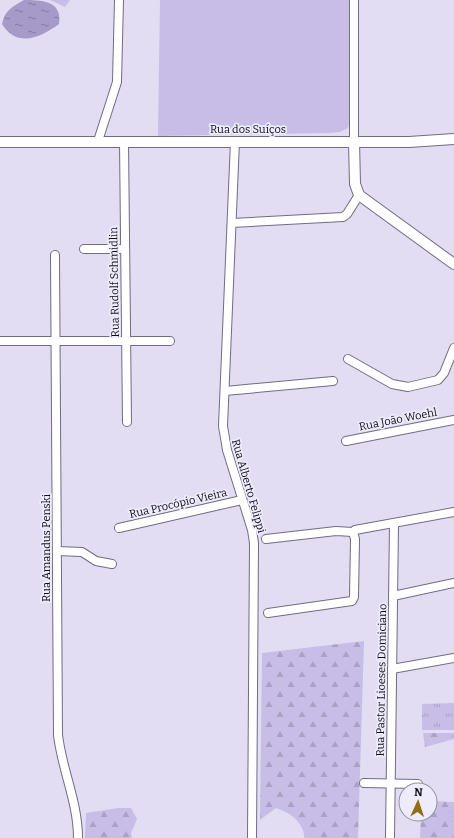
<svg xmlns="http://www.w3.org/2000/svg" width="454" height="838" viewBox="0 0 454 838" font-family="Bitter,serif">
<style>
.grass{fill:#c7bde6}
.forest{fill:url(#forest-firs)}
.park{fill:url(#park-tufts)}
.water{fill:url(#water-ripples)}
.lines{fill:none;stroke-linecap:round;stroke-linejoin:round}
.minor-casing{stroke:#716c80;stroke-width:10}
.tertiary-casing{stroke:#716c80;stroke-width:12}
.minor{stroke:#fff;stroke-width:8}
.tertiary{stroke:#fff;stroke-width:10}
.labels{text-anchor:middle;stroke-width:3.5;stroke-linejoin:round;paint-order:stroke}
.street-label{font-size:11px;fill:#0f0e15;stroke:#eeebfc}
</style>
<defs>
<pattern id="forest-firs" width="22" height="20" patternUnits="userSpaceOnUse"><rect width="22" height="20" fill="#c7bde6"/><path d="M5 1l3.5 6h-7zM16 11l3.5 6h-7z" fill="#aaa1c4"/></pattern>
<pattern id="park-tufts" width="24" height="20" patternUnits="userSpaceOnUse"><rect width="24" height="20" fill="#c7bde6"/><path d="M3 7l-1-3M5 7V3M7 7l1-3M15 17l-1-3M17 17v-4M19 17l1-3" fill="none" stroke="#aaa1c4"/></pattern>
<pattern id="water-ripples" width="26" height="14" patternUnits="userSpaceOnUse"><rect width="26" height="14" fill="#a59ac8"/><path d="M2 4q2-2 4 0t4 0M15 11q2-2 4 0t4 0" fill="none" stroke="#857ca1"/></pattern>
</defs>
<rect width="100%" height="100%" fill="#e2ddf3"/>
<polygon class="grass" points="160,0 350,0 351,119 348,128 340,132 330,133 158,136"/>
<g class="forest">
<polygon points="50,0 70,0 65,7"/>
<path d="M364,641l-6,197h-53c-3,-17 -14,-25 -29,-30l-16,12 2,-167z"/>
<polygon points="423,733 454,733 454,739 425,747"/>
<polygon points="430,801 454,802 454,838 420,838 421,814 430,814"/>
<polygon points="118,808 131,808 137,819 131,833 132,838 85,838 86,813"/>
</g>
<polygon class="park" points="454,703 454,730 422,730 422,704"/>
<path class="water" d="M24,0c16,0 39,0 35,24 -19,14 -42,24 -57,0 3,-14 10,-17 22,-24z"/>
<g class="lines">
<defs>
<g id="minor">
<polyline points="354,0 354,141"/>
<polyline points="98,141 117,82 119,0"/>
<polyline points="124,141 127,422"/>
<polyline points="235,141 223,426 227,450 252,530 254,543 252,838"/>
<polyline points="232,223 343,217 347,214 359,195"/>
<polyline points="84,249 125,249"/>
<path d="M55,255l3,480c4,35 20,67 20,103"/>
<polyline points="0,341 170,341"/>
<polyline points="348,359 392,384 408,387 438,380 444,373 454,348"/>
<polyline points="225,391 333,381"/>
<polyline points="346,441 454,420"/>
<polyline points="119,528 242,500"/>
<polyline points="266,539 336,531 353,532 355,530 454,512"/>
<polyline points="57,551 82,552 96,561 112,564"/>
<polyline points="393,596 454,583"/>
<polyline points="268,613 352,601 354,597 355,539 353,532"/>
<polyline points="392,669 454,658"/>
<polyline points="364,783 418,784"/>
<polyline points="390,838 394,523"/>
</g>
<g id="tertiary">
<polyline points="354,141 355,184 359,195 454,264"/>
<polyline points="0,142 409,142 454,139"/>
</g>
</defs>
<use href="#minor" class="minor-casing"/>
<use href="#tertiary" class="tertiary-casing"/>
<use href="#minor" class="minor"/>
<use href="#tertiary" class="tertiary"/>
</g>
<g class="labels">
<g class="street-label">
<text x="248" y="133">Rua dos Suíços</text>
<text transform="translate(114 282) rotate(-91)" y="4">Rua Rudolf Schmidlin</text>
<text transform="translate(398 419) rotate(-11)" y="4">Rua João Woehl</text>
<text transform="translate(249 486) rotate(74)" y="4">Rua Alberto Felippi</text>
<text transform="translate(178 503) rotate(-13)" y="4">Rua Procópio Vieira</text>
<text transform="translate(46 548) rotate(-90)" y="4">Rua Amandus Penski</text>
<text transform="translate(381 680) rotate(-89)" y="4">Rua Pastor Lioeses Domiciano</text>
</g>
</g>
<g transform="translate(418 802) rotate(3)"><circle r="19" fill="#eeebfc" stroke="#9593a0"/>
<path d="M0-3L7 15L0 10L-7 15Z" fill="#906f14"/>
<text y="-6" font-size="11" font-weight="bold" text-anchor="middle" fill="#0f0e15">N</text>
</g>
</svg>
